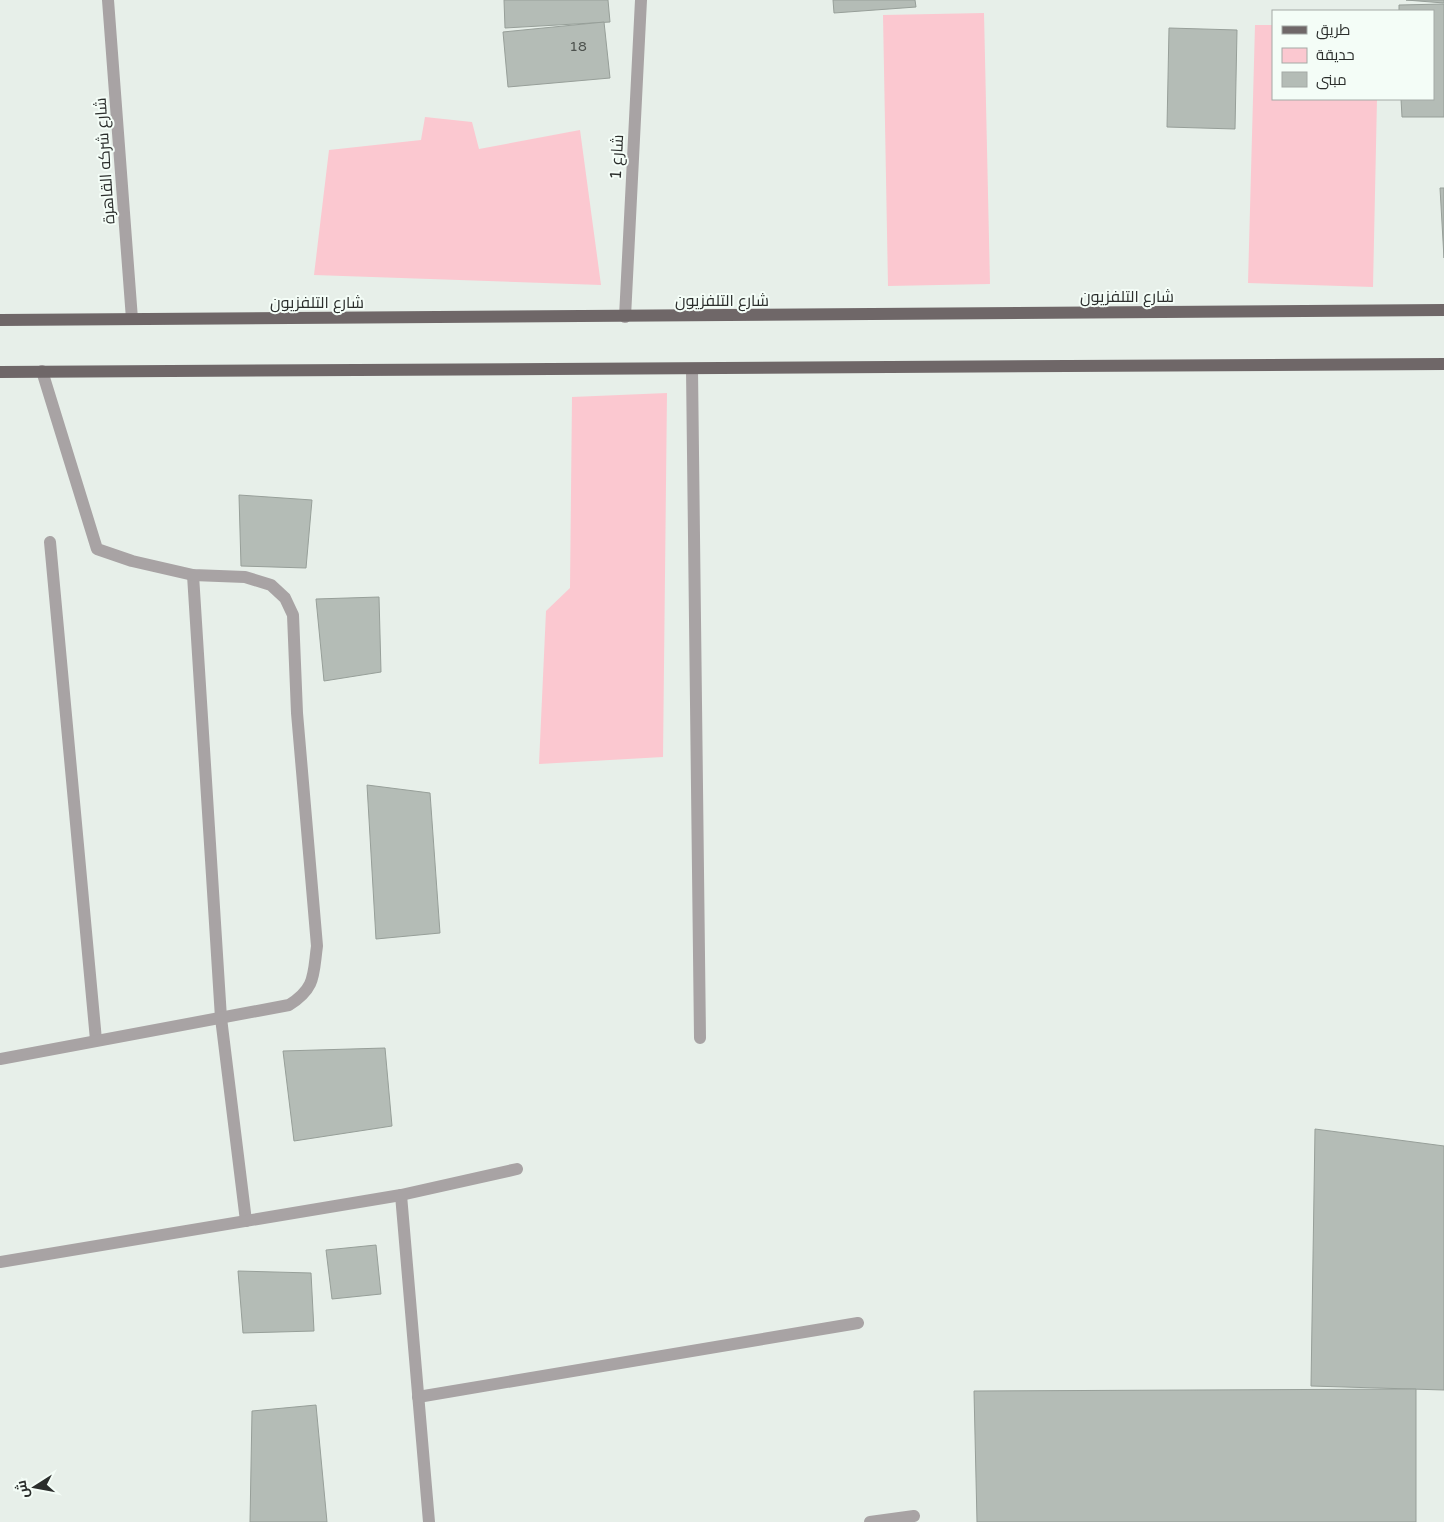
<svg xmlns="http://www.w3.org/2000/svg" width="1444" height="1522" viewBox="0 0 1444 1522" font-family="'Varela Round',Cairo,sans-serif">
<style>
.green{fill:#fbc8d0}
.building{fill:#b4bcb6;stroke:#979f99}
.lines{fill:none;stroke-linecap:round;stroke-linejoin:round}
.minor{stroke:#a8a3a4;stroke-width:12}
.major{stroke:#6f6768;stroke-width:12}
.labels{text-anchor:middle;stroke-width:4;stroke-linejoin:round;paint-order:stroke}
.number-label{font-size:14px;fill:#4d524e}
.street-label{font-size:16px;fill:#2b2e2c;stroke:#f4fdf7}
</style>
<rect width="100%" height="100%" fill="#e7efe9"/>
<g class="green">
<polygon points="984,13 990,284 888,286 883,15"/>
<polygon points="1255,25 1273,25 1273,99 1377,99 1373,287 1248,283"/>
<polygon points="425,117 472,122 479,149 580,130 601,285 314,275 329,150 421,140"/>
<polygon points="667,393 663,757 539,764 546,611 570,588 572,397"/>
</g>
<g class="building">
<polygon points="504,0 608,0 610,22 505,28"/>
<polygon points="833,0 915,0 916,7 834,13"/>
<polygon points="1406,0 1444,0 1444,3"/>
<polygon points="1444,4 1444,117 1402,117 1401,99 1433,99 1433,11 1399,11 1399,5"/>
<polygon points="604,22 610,78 508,87 503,32"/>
<polygon points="1169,28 1237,30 1235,129 1167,127"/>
<polygon points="1440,188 1444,188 1444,258"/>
<polygon points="239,495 312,500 306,568 241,566"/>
<polygon points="379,597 381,672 324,681 316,599"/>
<polygon points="367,785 430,793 440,933 376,939"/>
<polygon points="385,1048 392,1126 294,1141 283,1051"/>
<polygon points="1315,1129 1444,1146 1444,1390 1311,1386"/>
<polygon points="376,1245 381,1294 332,1299 326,1250"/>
<polygon points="238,1271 311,1273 314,1331 243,1333"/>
<polygon points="1416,1389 1416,1522 977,1522 974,1391"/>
<polygon points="316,1405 327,1522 250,1522 252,1411"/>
</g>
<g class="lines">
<g class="minor">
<polyline points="108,0 132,319"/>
<polyline points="625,317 641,0"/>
<polyline points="692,369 700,1038"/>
<polyline points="50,542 96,1040"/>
<polyline points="193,575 221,1018 246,1221"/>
<path d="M0,1059l289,-54c27,-17 24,-30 28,-59l-20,-233 -4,-98 -8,-17 -14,-13 -26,-8 -52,-2 -61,-14 -35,-12 -55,-178"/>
<polyline points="401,1195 429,1522"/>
<polyline points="0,1262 401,1195 517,1169"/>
<polyline points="418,1397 858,1323"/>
<polyline points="870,1522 914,1516"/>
</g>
<g class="major">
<polyline points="0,320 1444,310"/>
<polyline points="0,372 1444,364"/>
</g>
</g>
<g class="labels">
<g class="number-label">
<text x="578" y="51">18</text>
</g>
<g class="street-label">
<text transform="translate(616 157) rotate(-87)" y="6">شارع 1</text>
<text transform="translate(104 161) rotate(-94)" y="6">شارع شركه القاهرة</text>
<text x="1127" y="302">شارع التلفزيون</text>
<text x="722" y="306">شارع التلفزيون</text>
<text x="317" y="308">شارع التلفزيون</text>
</g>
</g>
<rect x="1272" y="10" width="162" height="90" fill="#f4fdf7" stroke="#a4aaa6"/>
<rect x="1282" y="26" width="25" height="8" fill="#6f6768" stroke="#a4aaa6"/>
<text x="1316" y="35" font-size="15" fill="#2b2e2c">طريق</text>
<rect x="1282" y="48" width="25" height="15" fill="#fbc8d0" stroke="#a4aaa6"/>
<text x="1316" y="60" font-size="15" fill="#2b2e2c">حديقة</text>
<rect x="1282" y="72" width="25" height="15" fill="#b4bcb6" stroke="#a4aaa6"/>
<text x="1316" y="85" font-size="15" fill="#2b2e2c">مبنى</text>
<g transform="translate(35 1487) rotate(259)" stroke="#f4fdf7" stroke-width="4" paint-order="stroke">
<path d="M0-4L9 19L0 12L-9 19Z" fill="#2b2e2c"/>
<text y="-8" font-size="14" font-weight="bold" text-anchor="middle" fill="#2b2e2c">ش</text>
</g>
</svg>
